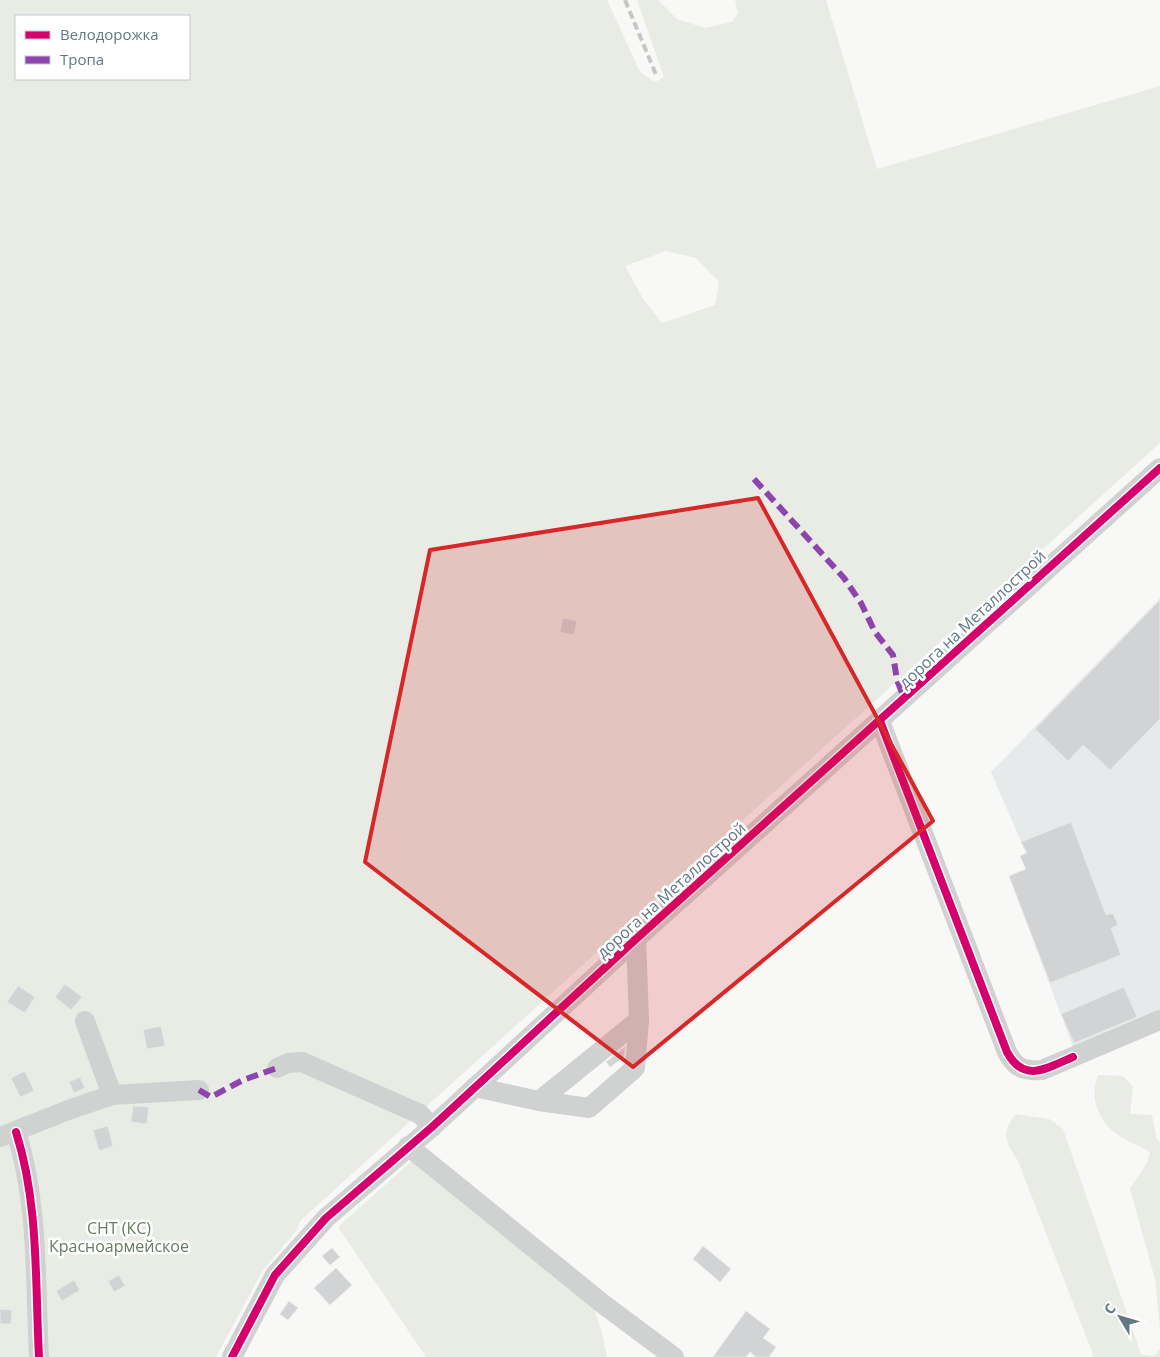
<svg xmlns="http://www.w3.org/2000/svg" width="1160" height="1357" viewBox="0 0 1160 1357" font-family="'Open Sans',sans-serif">
<style>
.built{fill:#e7eaea}
.green{fill:#e8ece5;fill-rule:evenodd}
.building{fill:#d1d3d4;stroke:#e8e8e7}
.lines{fill:none;stroke-linecap:round;stroke-linejoin:round}
.minor{stroke:#d0d2d2;stroke-width:20}
.rail{stroke:#c6c8c8;stroke-width:4;stroke-dasharray:8 4;stroke-linecap:butt}
.quiet{stroke:#8e44ad;stroke-width:6;stroke-dasharray:12 6;stroke-linecap:butt}
.cycleway-casing{stroke:#fff;stroke-width:11}
.cycleway{stroke:#d6006c;stroke-width:8}
.marked{fill:#d62828;fill-opacity:0.2;stroke:#d62828;stroke-width:4;stroke-linejoin:round}
.labels{text-anchor:middle;stroke-width:5;stroke-linejoin:round;paint-order:stroke}
.street-label{font-size:16px;fill:#617884;stroke:#fff}
.park-label{font-size:16px;fill:#687b61;stroke:#fff}
</style>
<rect width="100%" height="100%" fill="#f8f8f7"/>
<polygon class="built" points="1160,598 1160,1010 1073,1047 1009,876 1026,869 1020,856 1026,853 991,772"/>
<g class="green">
<path d="M0,0h607l33,72 15,10 9,-5 -27,-77h21l19,19 28,9 27,-6 6,-9 -3,-13h91l51,169 283,-83v357l-860,778 -3,9 -34,40 -47,87h-216zM16,16h173v63h-173zM666,251l30,7 23,24 -4,23 -53,18 -20,-26 -17,-31z"/>
<path d="M1098,1075l25,1 10,11 -3,27 22,1 4,22 4,6v186l-5,-50 -25,-90 16,-24 4,-12c-8,-7 -15,-8 -24,-13 -25,-13 -38,-39 -28,-65z"/>
<path d="M1016,1114l33,5 14,10 78,225 13,2 6,-7v8h-66l-76,-196c-12,-19 -18,-27 -2,-47z"/>
<polygon points="414,1159 593,1305 602,1333 607,1357 426,1357 338,1227"/>
</g>
<g class="building">
<polygon points="1160,600 1160,719 1110,770 1083,745 1068,761 1035,729"/>
<polygon points="563,618 577,621 574,635 560,632"/>
<polygon points="1071,822 1106,915 1113,913 1118,925 1111,928 1121,955 1050,983 1009,876 1026,869 1020,856 1027,853 1021,842"/>
<polygon points="65,984 82,997 71,1010 55,997"/>
<polygon points="18,986 35,997 25,1013 7,1002"/>
<polygon points="1124,987 1137,1017 1074,1043 1061,1014"/>
<polygon points="161,1026 165,1046 147,1049 143,1030"/>
<polygon points="625,1047 624,1057 610,1067 606,1062"/>
<polygon points="25,1071 34,1091 20,1097 11,1078"/>
<polygon points="80,1077 85,1088 74,1093 69,1082"/>
<polygon points="133,1106 149,1107 147,1124 131,1122"/>
<polygon points="108,1126 113,1146 99,1151 93,1130"/>
<polygon points="703,1246 731,1269 720,1282 693,1259"/>
<polygon points="332,1248 340,1257 330,1265 322,1256"/>
<polygon points="336,1268 352,1285 330,1305 314,1288"/>
<polygon points="119,1275 125,1286 114,1292 108,1281"/>
<polygon points="74,1280 80,1290 62,1301 56,1291"/>
<polygon points="289,1301 298,1308 288,1320 280,1314"/>
<polygon points="0,1309 12,1310 11,1324 0,1324"/>
<polygon points="746,1311 770,1329 763,1338 776,1347 769,1357 756,1357 750,1352 746,1357 713,1357"/>
</g>
<g class="lines">
<g class="minor">
<path d="M880,721l127,331c9,17 17,19 35,18l118,-50"/>
<polyline points="85,1021 112,1095"/>
<polyline points="277,1068 288,1063 302,1062 420,1114 432,1127"/>
<polyline points="475,1087 539,1101 589,1108 635,1068 639,1020 636,939"/>
<polyline points="539,1101 639,1020"/>
<path d="M16,1132c23,72 19,150 23,225"/>
<polyline points="0,1137 71,1109 112,1095 199,1090"/>
<polyline points="408,1146 603,1304 674,1357"/>
<polyline points="232,1357 275,1275 326,1218 432,1127 636,939 1160,468"/>
</g>
<polyline class="rail" points="625,0 657,77"/>
<g class="quiet">
<polyline points="754,479 844,578 861,603 875,632 893,655 897,680 905,700"/>
<polyline points="199,1090 211,1097 243,1080 277,1068"/>
</g>
<defs>
<g id="cycleway">
<path d="M880,721l127,331c17,32 40,16 66,5"/>
<path d="M16,1132c23,72 19,150 23,225"/>
<polyline points="232,1357 275,1275 326,1218 432,1127 636,939 1160,468"/>
</g>
</defs>
<use href="#cycleway" class="cycleway-casing"/>
<use href="#cycleway" class="cycleway"/>
</g>
<path class="marked" d="M758,498l175,323 -300,246 -268,-205 65,-312z"/>
<g class="labels">
<g class="street-label">
<text transform="translate(972 619) rotate(-43)" y="6">дорога на Металлострой</text>
<text transform="translate(671 890) rotate(-42)" y="6">дорога на Металлострой</text>
</g>
<g class="park-label">
<text x="119" y="1234">СНТ (КС)<tspan x="119" dy="18">Красноармейское</tspan></text>
</g>
</g>
<rect x="15" y="15" width="175" height="65" fill="#ffffff" stroke="#c0c9ce"/>
<rect x="25" y="31" width="25" height="8" fill="#d6006c" stroke="#c0c9ce"/>
<text x="60" y="40" font-size="15" fill="#617884">Велодорожка</text>
<rect x="25" y="56" width="25" height="8" fill="#8e44ad" stroke="#c0c9ce"/>
<text x="60" y="65" font-size="15" fill="#617884">Тропа</text>
<g transform="translate(1120 1317) rotate(308)" stroke="#ffffff" stroke-width="4" paint-order="stroke">
<path d="M0-4L9 19L0 12L-9 19Z" fill="#617884"/>
<text y="-8" font-size="14" font-weight="bold" text-anchor="middle" fill="#617884">С</text>
</g>
</svg>
